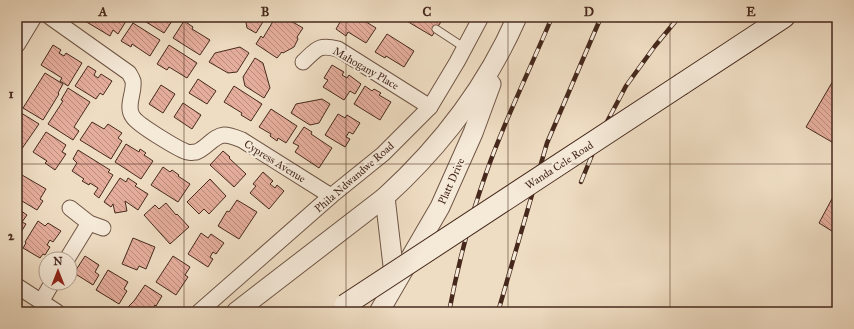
<svg xmlns="http://www.w3.org/2000/svg" width="854" height="329" viewBox="0 0 854 329" font-family="'IM FELL Great Primer',serif">
<style>
.building{fill:url(#building-back-hatch);stroke:#46291c}
.lines{fill:none;stroke-linecap:round;stroke-linejoin:round}
.service-casing{stroke:#705646;stroke-width:9}
.minor-casing{stroke:#705646;stroke-width:17}
.tertiary-casing{stroke:#705646;stroke-width:21}
.secondary-casing{stroke:#46291c;stroke-width:23}
.service{stroke:#f5e9d8;stroke-width:7}
.minor{stroke:#f5e9d8;stroke-width:15}
.tertiary{stroke:#f5e9d8;stroke-width:19}
.secondary{stroke:#f5e9d8;stroke-width:21}
.rail-casing{stroke:#46291c;stroke-width:4.5}
.rail{stroke:#f5e9d8;stroke-width:3;stroke-dasharray:9;stroke-linecap:butt}
.secondary-bridge-casing{stroke:#46291c;stroke-width:23;stroke-linecap:butt}
.secondary-bridge{stroke:#f5e9d8;stroke-width:21}
.grid{fill:none;stroke:#46291c;stroke-width:1;stroke-opacity:0.55}
.labels{text-anchor:middle;stroke-width:4;stroke-linejoin:round;paint-order:stroke}
.street-label{font-size:11px;fill:#46291c;stroke:#f5e9d8}
.neatline{fill:none;stroke:#46291c;stroke-width:1.5}
.grid-label{font-size:13px;text-anchor:middle;font-weight:bold;fill:#46291c}
</style>
<defs>
<pattern id="building-back-hatch" width="6" height="6" patternUnits="userSpaceOnUse"><rect width="6" height="6" fill="#e5ad9c"/><path d="M-1 5l2 2M0 0l6 6M5-1l2 2" fill="none" stroke="#bb8d7e"/></pattern>
</defs>
<rect width="100%" height="100%" fill="#efddc3"/>
<filter id="stains"><feTurbulence type="fractalNoise" baseFrequency=".005" numOctaves="4"/><feColorMatrix values="0 0 0 0 .2 0 0 0 0 .09 0 0 0 0 .02 0 0 0 .5 -.17"/></filter>
<radialGradient id="worn" r=".72"><stop offset=".6" stop-color="#630" stop-opacity="0"/><stop offset="1" stop-color="#630" stop-opacity=".3"/></radialGradient>
<g class="building">
<polygon points="88,17 127,17 128,18 118,34 113,30 110,36 85,21"/>
<polygon points="138,17 172,17 174,18 164,33"/>
<polygon points="245,17 266,17 256,33 247,28"/>
<polygon points="280,17 284,17 303,28 297,37 298,39 294,47 283,53 282,52 277,58 256,44 261,36 263,38 275,18"/>
<polygon points="343,17 358,17 376,28 366,43 348,32 346,36 336,29"/>
<polygon points="400,17 444,17 432,36"/>
<polygon points="184,21 193,27 192,29 210,40 200,55 173,38"/>
<polygon points="133,23 160,40 150,56 132,44 131,47 121,41"/>
<polygon points="387,34 414,51 404,67 386,56 385,58 375,52"/>
<polygon points="53,45 61,50 59,53 64,56 66,53 82,63 68,86 60,81 62,78 41,65"/>
<polygon points="169,45 197,63 187,78 169,67 167,70 157,64"/>
<polygon points="240,47 249,53 237,72 228,73 209,62 215,53"/>
<polygon points="255,58 263,63 270,88 264,98 245,86 243,77"/>
<polygon points="332,65 344,72 342,75 347,78 349,75 361,84 355,94 350,91 344,100 323,87 328,80 324,78"/>
<polygon points="88,66 96,71 94,75 98,78 101,74 112,81 103,95 100,93 96,99 75,86"/>
<polygon points="45,73 63,84 58,93 59,94 43,120 23,108"/>
<polygon points="837,74 837,145 806,127"/>
<polygon points="198,79 216,91 207,104 189,93"/>
<polygon points="161,85 175,94 163,113 149,104"/>
<polygon points="234,86 262,104 251,121 241,115 242,113 224,102"/>
<polygon points="365,86 372,91 374,89 381,93 379,95 391,102 380,120 354,104"/>
<polygon points="68,88 90,102 74,127 79,131 73,140 48,124 63,101 61,100"/>
<polygon points="322,99 330,104 319,123 310,125 291,113 296,104"/>
<polygon points="183,103 201,115 192,129 174,117"/>
<polygon points="271,109 297,126 286,143 278,138 277,141 270,136 271,134 259,127"/>
<polygon points="18,111 39,124 21,150 17,148 17,114"/>
<polygon points="338,114 345,118 347,115 360,123 353,134 349,132 346,137 350,139 345,147 325,135"/>
<polygon points="92,122 104,129 108,124 122,133 118,138 122,141 111,159 80,140"/>
<polygon points="304,127 312,132 311,134 332,148 319,168 295,152 299,146 293,143"/>
<polygon points="46,132 66,145 62,152 66,154 55,170 45,163 47,161 33,152"/>
<polygon points="126,144 139,152 140,149 146,153 144,155 153,161 141,179 115,162"/>
<polygon points="78,150 110,170 108,172 113,175 99,198 94,194 98,188 90,183 89,185 82,181 84,179 72,171 77,163 73,159"/>
<polygon points="223,151 230,157 229,158 246,174 234,187 210,165"/>
<polygon points="163,167 170,172 172,170 179,175 178,176 190,184 178,202 151,185"/>
<polygon points="263,172 273,181 270,184 275,188 277,185 284,191 269,209 250,193 256,186 253,184"/>
<polygon points="22,175 46,189 40,199 43,201 37,210 17,198 17,183"/>
<polygon points="120,178 126,182 128,178 137,184 135,186 148,194 138,210 125,201 127,211 115,213 113,204 111,207 104,202"/>
<polygon points="210,179 226,196 209,214 204,209 199,214 187,202"/>
<polygon points="834,195 837,197 837,230 835,233 819,223"/>
<polygon points="237,200 257,212 239,239 218,226 227,211 229,212"/>
<polygon points="166,203 176,215 177,214 189,227 170,244 144,215 155,205 159,209"/>
<polygon points="17,208 27,215 22,222 26,224 18,237"/>
<polygon points="38,221 45,226 48,223 61,231 53,242 50,240 47,245 50,247 45,255 43,254 40,258 23,248 26,243 25,242"/>
<polygon points="201,233 208,238 211,234 224,243 216,254 213,252 210,257 213,259 208,267 188,254"/>
<polygon points="133,238 155,247 146,269 139,266 137,270 122,264"/>
<polygon points="85,256 99,265 95,272 99,275 93,285 74,273"/>
<polygon points="173,256 190,267 185,275 188,277 176,295 156,282"/>
<polygon points="108,270 128,282 124,289 127,291 119,304 96,290"/>
<polygon points="145,285 162,296 156,306 155,305 150,312 126,312 124,311 134,301"/>
</g>
<g class="lines">
<defs>
<polyline id="service" points="436,29 465,48"/>
<g id="minor">
<path d="M50,17l79,56c1,2 3,5 4,8 2,11 -8,26 0,36 5,8 45,32 54,35 3,1 6,0 9,0 10,-3 17,-16 28,-17 6,0 13,3 18,5l89,56"/>
<polyline points="17,45 34,17"/>
<path d="M303,62c14,-13 15,-18 35,-13l92,58"/>
<polyline points="70,208 89,223 103,228"/>
<polyline points="67,259 89,223"/>
<polyline points="17,286 57,312"/>
<polyline points="41,302 52,283"/>
<polyline points="199,312 331,196 383,154 430,107 457,62 481,17"/>
</g>
<g id="tertiary">
<polyline points="385,197 395,283"/>
<path d="M236,312l149,-115c57,-52 101,-109 132,-180"/>
<polyline points="379,312 440,207 473,133 491,84"/>
</g>
<polyline id="secondary" points="682,84 784,17"/>
</defs>
<use href="#service" class="service-casing"/>
<use href="#minor" class="minor-casing"/>
<use href="#tertiary" class="tertiary-casing"/>
<use href="#secondary" class="secondary-casing"/>
<use href="#service" class="service"/>
<use href="#minor" class="minor"/>
<use href="#tertiary" class="tertiary"/>
<use href="#secondary" class="secondary"/>
<defs>
<g id="rail">
<polyline points="581,182 601,133 626,86 655,46 679,17"/>
<path d="M449,312c8,-42 18,-83 32,-124 19,-58 47,-114 71,-171"/>
<polyline points="498,312 547,143 601,17"/>
</g>
</defs>
<use href="#rail" class="rail-casing"/>
<use href="#rail" class="rail"/>
<defs>
<polyline id="secondary-bridge" points="345,305 682,84"/>
</defs>
<use href="#secondary-bridge" class="secondary-bridge-casing"/>
<use href="#secondary-bridge" class="secondary-bridge"/>
</g>
<path class="grid" d="M184,17v295M346,17v295M508,17v295M670,17v295M17,164h820"/>
<g class="labels">
<g class="street-label">
<text transform="translate(366 68) rotate(30)" y="4">Mahogany Place</text>
<text transform="translate(275 161) rotate(32)" y="4">Cypress Avenue</text>
<text transform="translate(559 165) rotate(-33)" y="4">Wanda Cele Road</text>
<text transform="translate(354 177) rotate(-41)" y="4">Phila Ndwandwe Road</text>
<text transform="translate(451 181) rotate(-66)" y="4">Platt Drive</text>
</g>
</g>
<rect width="854" height="329" fill="none" stroke="#efddc3" stroke-width="44"/>
<g transform="translate(58 271)"><circle r="19" fill="#f5e9d8" stroke="#af9c8d"/>
<path d="M0-3L7 15L0 10L-7 15Z" fill="#8f2418"/>
<text y="-6" font-size="11" font-weight="bold" text-anchor="middle" fill="#46291c">N</text>
</g>
<rect x="22" y="22" width="810" height="285" class="neatline"/>
<g class="grid-label">
<text x="103" y="16">A</text>
<text x="265" y="16">B</text>
<text x="427" y="16">C</text>
<text x="589" y="16">D</text>
<text x="751" y="16">E</text>
<text x="11" y="98">1</text>
<text x="11" y="240">2</text>
</g>
<rect width="100%" height="100%" filter="url(#stains)"/>
<rect width="100%" height="100%" fill="url(#worn)"/>
</svg>
